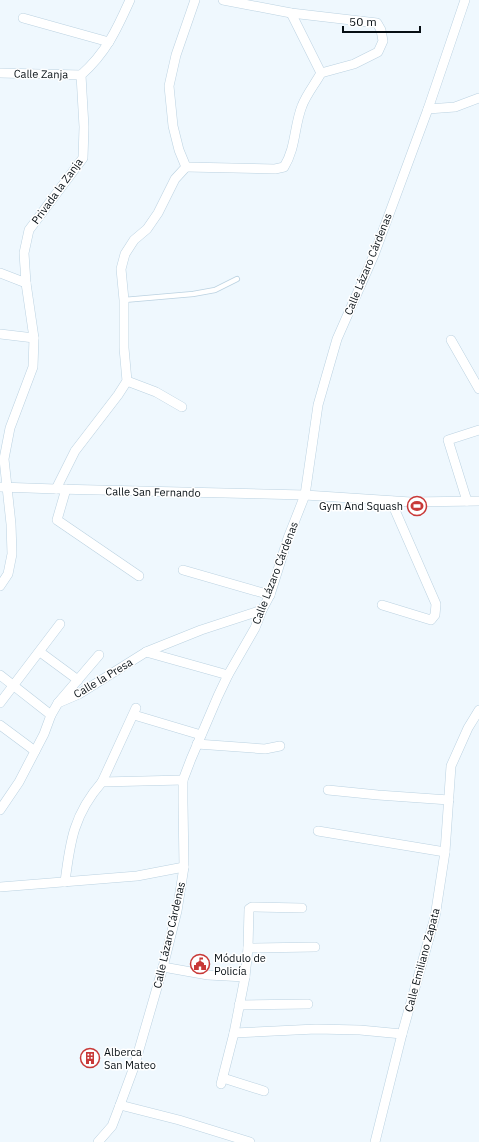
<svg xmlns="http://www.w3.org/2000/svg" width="479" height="1142" viewBox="0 0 479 1142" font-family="'IBM Plex Sans',sans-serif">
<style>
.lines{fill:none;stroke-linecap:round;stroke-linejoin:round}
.lane-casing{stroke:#bbd2e1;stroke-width:6}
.street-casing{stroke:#bbd2e1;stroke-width:10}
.lane{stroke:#fff;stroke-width:4.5}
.street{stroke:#fff;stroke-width:9}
.labels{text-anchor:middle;stroke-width:3;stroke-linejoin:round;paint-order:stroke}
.street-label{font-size:11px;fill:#070f14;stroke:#fff}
.poi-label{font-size:11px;fill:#070f14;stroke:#fff;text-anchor:start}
</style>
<rect width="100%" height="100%" fill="#eff8fe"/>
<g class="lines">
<defs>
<polyline id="lane" points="124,300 193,294 215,290 237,279"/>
<g id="street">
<polyline points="223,0 291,13 377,23 381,30 383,41 378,52 354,64 321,73"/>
<polyline points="23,18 109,42"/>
<polyline points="0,73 81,75"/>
<polyline points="428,109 455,107 479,98"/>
<path d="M186,167l89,2 9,-2c12,-19 10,-41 18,-61 4,-11 13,-22 19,-33l-30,-60"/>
<polyline points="0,273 26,283"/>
<polyline points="0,334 34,338"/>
<polyline points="451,340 479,389"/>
<polyline points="127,381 156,392 182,407"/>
<polyline points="0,487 56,489 305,495 411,502 479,501"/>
<polyline points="56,489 75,451 118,395 127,381 124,348 124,300 121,269 125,254 134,240 147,229 158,213 175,179 186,167 179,150 173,126 169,86 176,55 195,0"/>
<polyline points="66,489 57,520 139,576"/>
<polyline points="467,501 448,440 479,430"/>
<polyline points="183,570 270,595"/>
<path d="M0,586l8,-12 4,-20 -1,-30 -7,-65 6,-31 23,-61 1,-29 -8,-55 -2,-30 5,-23 54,-72 1,-31 -3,-52c25,-22 36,-46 49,-75"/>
<polyline points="382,605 431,620 435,615 436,604 391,501"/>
<polyline points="40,652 78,680"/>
<polyline points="146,652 228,675"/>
<polyline points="0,675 51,715"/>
<polyline points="0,703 60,624"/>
<polyline points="58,703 79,694 146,652 201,630 262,610"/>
<polyline points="134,715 201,735"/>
<polyline points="0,725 35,751"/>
<polyline points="197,744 265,749 280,746"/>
<polyline points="102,782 136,708"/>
<polyline points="328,790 378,795 449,800"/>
<polyline points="0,810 19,782 44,734 51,715 58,703 99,655"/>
<polyline points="318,831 445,852"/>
<path d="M65,882c5,-41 9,-68 37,-100l81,-2"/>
<polyline points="0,887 137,876 184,867"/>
<polyline points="248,948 315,947"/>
<polyline points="163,967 208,975 245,977"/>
<polyline points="239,1005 308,1004"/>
<polyline points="234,1033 316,1029 360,1030 402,1034"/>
<polyline points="223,1078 264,1091"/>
<polyline points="221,1084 234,1033 245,977 248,948 249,909 252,907 302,908"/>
<polyline points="120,1105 179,1120 250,1142"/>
<polyline points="98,1142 112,1126 120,1105 134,1067 163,967 177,911 184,867 183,803 183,780 191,759 218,696 228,675 255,628 262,610 270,595 288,538 305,495 318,405 337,339 374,255 428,109 465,0"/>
<polyline points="375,1142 402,1034 435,917 445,852 451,766 468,728 479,710"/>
</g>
</defs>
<use href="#lane" class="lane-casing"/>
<use href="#street" class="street-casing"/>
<use href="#lane" class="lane"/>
<use href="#street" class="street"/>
</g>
<defs>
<symbol id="stadium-ring" viewBox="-11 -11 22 22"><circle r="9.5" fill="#fff" stroke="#c83938" stroke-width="1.5"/><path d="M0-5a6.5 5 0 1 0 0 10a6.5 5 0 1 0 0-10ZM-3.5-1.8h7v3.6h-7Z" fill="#c83938"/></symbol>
<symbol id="civic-ring" viewBox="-11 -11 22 22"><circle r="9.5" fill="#fff" stroke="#c83938" stroke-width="1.5"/><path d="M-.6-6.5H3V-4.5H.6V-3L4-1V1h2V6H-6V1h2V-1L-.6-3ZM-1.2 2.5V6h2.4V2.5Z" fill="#c83938"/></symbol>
<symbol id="building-ring" viewBox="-11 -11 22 22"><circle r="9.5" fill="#fff" stroke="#c83938" stroke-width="1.5"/><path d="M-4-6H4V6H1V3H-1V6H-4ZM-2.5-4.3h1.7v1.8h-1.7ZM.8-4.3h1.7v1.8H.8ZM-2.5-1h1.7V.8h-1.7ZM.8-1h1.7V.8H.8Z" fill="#c83938"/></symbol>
</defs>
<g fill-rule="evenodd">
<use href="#stadium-ring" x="406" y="495" width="22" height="22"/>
<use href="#civic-ring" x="189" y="953" width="22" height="22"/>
<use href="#building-ring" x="79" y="1047" width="22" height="22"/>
</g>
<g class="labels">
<g class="street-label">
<text transform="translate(41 74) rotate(1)" y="4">Calle Zanja</text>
<text transform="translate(57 191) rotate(-54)" y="4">Privada la Zanja</text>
<text transform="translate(368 264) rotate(-68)" y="4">Calle Lázaro Cárdenas</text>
<text transform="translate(153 492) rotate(1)" y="4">Calle San Fernando</text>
<text transform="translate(275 573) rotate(-69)" y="4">Calle Lázaro Cárdenas</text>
<text transform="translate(103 678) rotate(-31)" y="4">Calle la Presa</text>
<text transform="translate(169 935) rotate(-77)" y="4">Calle Lázaro Cárdenas</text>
<text transform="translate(422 960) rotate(-75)" y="4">Calle Emiliano Zapata</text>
</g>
<g class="poi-label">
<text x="403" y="510" text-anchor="end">Gym And Squash</text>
<text x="214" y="962">Módulo de<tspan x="214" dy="13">Policía</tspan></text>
<text x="104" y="1056">Alberca<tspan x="104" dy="13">San Mateo</tspan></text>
</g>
</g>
<path d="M343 26v6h77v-6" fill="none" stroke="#070f14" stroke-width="2"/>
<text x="349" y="26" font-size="12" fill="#070f14" stroke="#ffffff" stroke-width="3" paint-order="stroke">50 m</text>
</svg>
